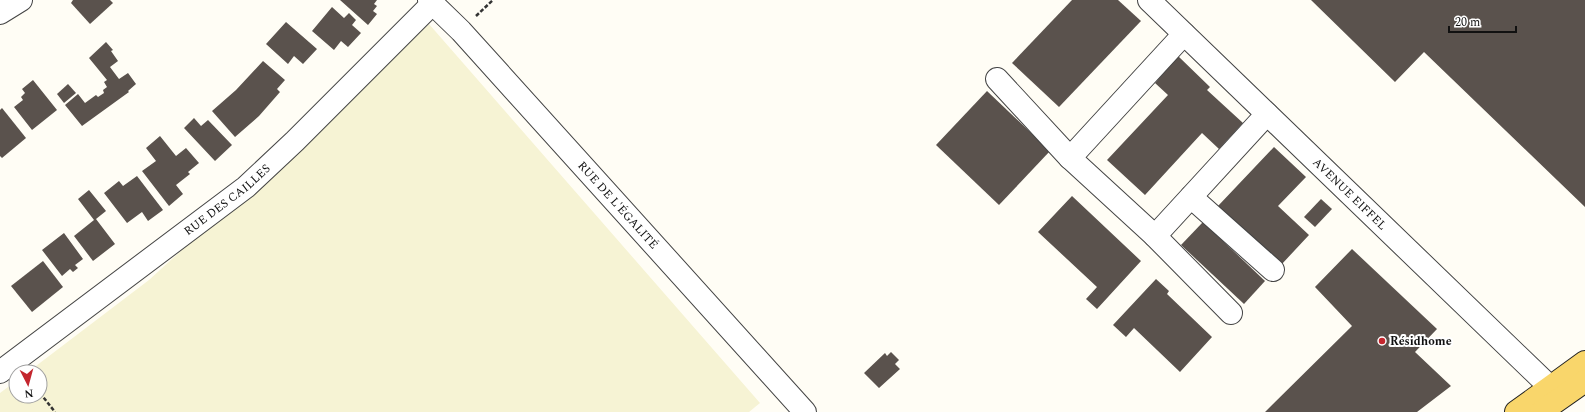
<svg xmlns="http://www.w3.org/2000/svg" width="1585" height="412" viewBox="0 0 1585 412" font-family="Spectral,serif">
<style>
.farmland{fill:#f6f3d4}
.building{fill:#5a524d}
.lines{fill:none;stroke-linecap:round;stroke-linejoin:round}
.minor-casing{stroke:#444;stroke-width:24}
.major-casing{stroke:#222;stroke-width:24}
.path{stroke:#333;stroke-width:2.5;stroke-dasharray:4 2;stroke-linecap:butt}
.minor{stroke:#fff;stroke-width:22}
.major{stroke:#f9d66b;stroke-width:22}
.poi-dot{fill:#c4262e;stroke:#fff;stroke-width:1.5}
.labels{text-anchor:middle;stroke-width:4;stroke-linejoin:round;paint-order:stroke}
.street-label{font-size:12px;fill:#111;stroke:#fff}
.poi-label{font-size:12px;font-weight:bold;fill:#111;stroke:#fff;text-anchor:start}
</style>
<rect width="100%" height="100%" fill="#fffdf5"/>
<polygon class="farmland" points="429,24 760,403 749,412 0,412 0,393 16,381 16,396 40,396 40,372 28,372 149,280"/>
<g class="building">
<polygon points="73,0 110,0 113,3 90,24 71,3"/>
<polygon points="340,0 377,0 374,4 377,6 373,11 377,14 368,25"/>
<polygon points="1072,0 1118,0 1141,21 1059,107 1012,63"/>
<polygon points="1311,0 1585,0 1585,207 1424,52 1395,82"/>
<polygon points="332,7 344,18 349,13 356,20 352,25 361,33 348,47 341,41 334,50 312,31"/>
<polygon points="286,22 317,49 303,64 294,56 288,64 266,44"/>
<polygon points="106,42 113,50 111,51 118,61 110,67 119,79 128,73 136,84 128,91 129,92 82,126 65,105 78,94 85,103 96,95 98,97 104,93 103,90 107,87 104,82 107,80 89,58"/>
<polygon points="1178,56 1210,87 1207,90 1243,123 1219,149 1202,133 1145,195 1107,160 1168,95 1155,83"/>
<polygon points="263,61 285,80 277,89 280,92 259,116 235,137 212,111 236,90"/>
<polygon points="33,80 57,110 32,130 14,107 23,100 21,97 25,93 22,89"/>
<polygon points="68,84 76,93 64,103 57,94"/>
<polygon points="987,91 1050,151 999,205 936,145"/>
<polygon points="2,108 26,138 2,158 0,156 0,110"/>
<polygon points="194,118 201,126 208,120 232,145 215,161 184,128"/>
<polygon points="160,136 176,156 186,148 199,163 188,172 190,174 176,185 183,194 169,206 142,171 156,161 146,148"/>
<polygon points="1274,147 1306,177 1278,206 1309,235 1281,265 1218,206"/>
<polygon points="137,176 163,210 148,221 142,212 127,223 104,193 119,181 123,186"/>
<polygon points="89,190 106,211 96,219 115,244 93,261 74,236 94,220 78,199"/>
<polygon points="1072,196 1141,261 1097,309 1086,299 1097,287 1038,232"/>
<polygon points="1321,199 1332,209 1315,227 1304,217"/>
<polygon points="1203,222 1265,281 1244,304 1181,245"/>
<polygon points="64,233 83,259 75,265 78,268 73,272 70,269 62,276 42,250"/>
<polygon points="1352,249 1437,329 1415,352 1451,386 1417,412 1265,412 1352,326 1315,287"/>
<polygon points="43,261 63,287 32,312 11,286"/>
<polygon points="1156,279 1169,291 1167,294 1212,337 1180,372 1134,328 1126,337 1113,325"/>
<polygon points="891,352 899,360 895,364 900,369 879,388 864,373 885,353 887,356"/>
</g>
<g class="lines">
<defs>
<g id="minor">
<path id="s1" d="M429,0l32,31 344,381"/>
<path id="s2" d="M1149,0l401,387"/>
<polyline points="0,13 21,0"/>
<polyline points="1184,34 1070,158 1155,236 1267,114"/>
<polyline points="997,79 1070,158"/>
<polyline points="1191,197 1273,270"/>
<polyline points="1155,236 1231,313"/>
<path id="s3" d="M0,372l246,-185 49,-46 138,-138"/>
</g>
<g id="major">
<polyline points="1516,412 1585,362"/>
<polyline points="1541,412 1585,381"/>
</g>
</defs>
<use href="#minor" class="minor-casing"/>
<use href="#major" class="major-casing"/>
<g class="path">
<polyline points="476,16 493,0"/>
<polyline points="40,393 55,412"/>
</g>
<use href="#minor" class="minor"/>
<use href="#major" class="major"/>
</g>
<circle class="poi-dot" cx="1382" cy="341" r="4"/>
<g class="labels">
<g class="street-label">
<text dy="4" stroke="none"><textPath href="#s2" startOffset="279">AVENUE EIFFEL</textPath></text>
<text dy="4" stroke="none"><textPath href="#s3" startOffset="285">RUE DES CAILLES</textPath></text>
<text dy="4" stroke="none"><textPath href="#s1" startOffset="279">RUE DE L'ÉGALITÉ</textPath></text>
</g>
<g class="poi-label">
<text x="1390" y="345">Résidhome</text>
</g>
</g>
<g transform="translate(28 384) rotate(174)"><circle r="19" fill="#ffffff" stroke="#a0a0a0"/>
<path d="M0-3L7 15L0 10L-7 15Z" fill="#c4262e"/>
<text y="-6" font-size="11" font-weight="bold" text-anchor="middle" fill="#111111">N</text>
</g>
<path d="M1449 26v6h67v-6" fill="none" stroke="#111111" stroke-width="2"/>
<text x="1455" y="26" font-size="12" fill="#111111" stroke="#ffffff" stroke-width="3" paint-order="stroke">20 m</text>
</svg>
